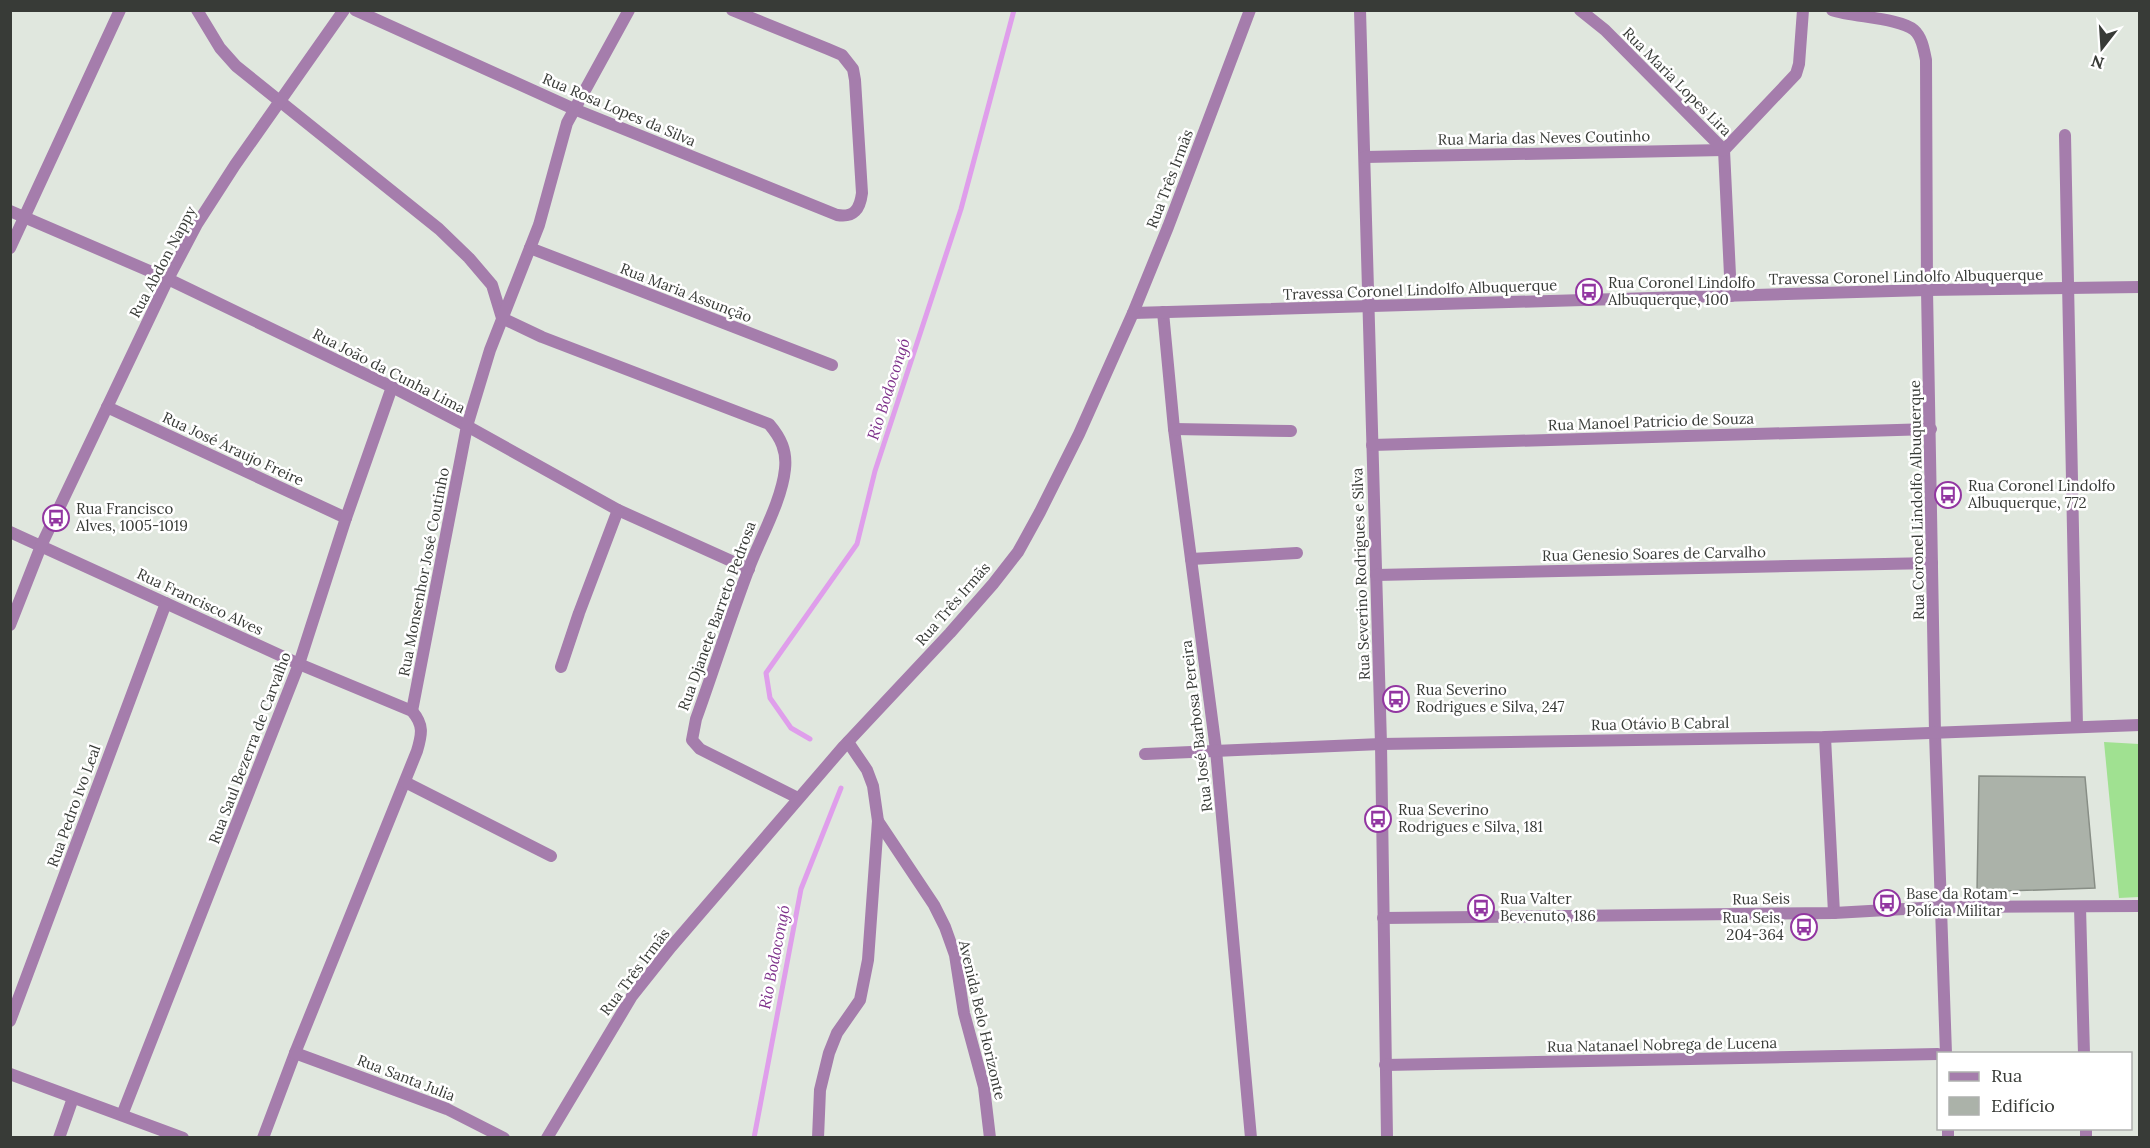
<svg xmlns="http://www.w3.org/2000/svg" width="2150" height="1148" viewBox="0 0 2150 1148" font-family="Lora,serif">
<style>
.green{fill:#a0e191}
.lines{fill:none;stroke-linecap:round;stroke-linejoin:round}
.stream{stroke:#df9eeb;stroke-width:5}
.building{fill:#abb2a9;stroke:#888e86;stroke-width:1.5}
.minor{stroke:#a57dac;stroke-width:12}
.tertiary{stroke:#a57dac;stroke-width:12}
.labels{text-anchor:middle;stroke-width:5;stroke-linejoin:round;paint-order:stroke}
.street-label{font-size:15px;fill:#383b37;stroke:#fff}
.poi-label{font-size:15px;fill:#383b37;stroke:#fff;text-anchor:start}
.water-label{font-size:16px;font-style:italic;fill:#7d318a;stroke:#fff}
</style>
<rect width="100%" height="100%" fill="#e0e7de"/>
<polygon class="green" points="2104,742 2139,744 2139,897 2119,898"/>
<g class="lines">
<g class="stream">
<polyline points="810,739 791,728 770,698 766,673 857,544 875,471 961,209 1014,10"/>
<polyline points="754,1138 801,889 841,788"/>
</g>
</g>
<polygon class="building" points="1979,776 2085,777 2095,888 1977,892"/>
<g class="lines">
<g class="minor">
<path d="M197,10l23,38 16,18 203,163 30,29 23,27 10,33 40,19 227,87c12,14 18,27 16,45 -3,31 -25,70 -36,99 -19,50 -35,101 -53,151l-4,21 8,9 98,49"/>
<path d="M355,10l219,99 263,106c17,3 23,-6 25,-22l-7,-113 -2,-11 -11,-14 -14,-6 -96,-39"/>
<polyline points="1360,10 1381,744 1387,1138"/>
<polyline points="1580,10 1605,30 1724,150 1731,296"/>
<path d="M1832,10c20,7 68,8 82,20 8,7 10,20 12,30l1,230 8,443 11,321"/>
<polyline points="2065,135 2077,727"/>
<polyline points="1365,157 1724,150 1796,74 1799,64 1803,10"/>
<polyline points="10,211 168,279 392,387 467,426 618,510 749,569"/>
<polyline points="10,248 120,10"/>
<polyline points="530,248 832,365"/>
<polyline points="1163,312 1174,429 1216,750 1251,1138"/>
<polyline points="1133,313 1927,290 2140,287"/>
<polyline points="107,407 346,518"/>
<polyline points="1174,429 1291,431"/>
<polyline points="1372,445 1931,429"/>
<path d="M10,532l289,132 113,47c12,14 10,23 5,40l-122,302 -32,85"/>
<polyline points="1191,559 1297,553"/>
<polyline points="1376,575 1932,563"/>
<polyline points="10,625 41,546 168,279 197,224 235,165 344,10"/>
<polyline points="561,667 579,613 618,510"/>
<polyline points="412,711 467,426 490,350 539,225 567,123 629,10"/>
<polyline points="1825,737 1834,913"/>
<polyline points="1145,754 1381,744 1825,737 2140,725"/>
<polyline points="405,782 551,856"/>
<polyline points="878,821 934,905 945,927 955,955 964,1013 984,1087 990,1138"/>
<polyline points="2080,907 2084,1054"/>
<polyline points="1383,918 1834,913 1940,907 2140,906"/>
<polyline points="10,1021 166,603"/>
<polyline points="295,1053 447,1109 504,1138"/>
<polyline points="1385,1065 1938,1054"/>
<polyline points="122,1115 299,664 346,518 392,387"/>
<polyline points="1948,1128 1948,1138"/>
<polyline points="2086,1128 2086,1138"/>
<polyline points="59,1138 73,1098"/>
<polyline points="818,1138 820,1090 829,1053 837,1033 860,1000 868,960 878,821 873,786 867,770 848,742"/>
</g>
<g class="tertiary">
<polyline points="10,1074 183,1138"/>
<polyline points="547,1138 632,996 671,947 844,746 950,633 993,584 1018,552 1040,512 1079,434 1133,313 1168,227 1250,10"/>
</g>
</g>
<defs>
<symbol id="bus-ring" viewBox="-11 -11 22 22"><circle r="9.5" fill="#fff" stroke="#9236a1" stroke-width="1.5"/><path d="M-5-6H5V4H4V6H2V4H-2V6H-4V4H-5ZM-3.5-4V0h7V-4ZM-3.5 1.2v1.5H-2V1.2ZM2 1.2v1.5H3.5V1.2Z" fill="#9236a1"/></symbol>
</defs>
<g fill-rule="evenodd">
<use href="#bus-ring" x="1574" y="277" width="30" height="30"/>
<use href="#bus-ring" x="1933" y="480" width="30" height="30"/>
<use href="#bus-ring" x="41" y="503" width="30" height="30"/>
<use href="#bus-ring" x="1381" y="684" width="30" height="30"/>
<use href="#bus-ring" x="1363" y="804" width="30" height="30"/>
<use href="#bus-ring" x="1872" y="888" width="30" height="30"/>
<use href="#bus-ring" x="1466" y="893" width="30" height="30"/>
<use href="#bus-ring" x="1789" y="912" width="30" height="30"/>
</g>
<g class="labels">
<g class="street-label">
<text transform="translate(1677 82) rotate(45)" y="5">Rua Maria Lopes Lira</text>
<text transform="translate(619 110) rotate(23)" y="5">Rua Rosa Lopes da Silva</text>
<text transform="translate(1544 138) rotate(-1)" y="5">Rua Maria das Neves Coutinho</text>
<text transform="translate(1170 179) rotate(-69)" y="5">Rua Três Irmãs</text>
<text transform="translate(163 262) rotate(-62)" y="5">Rua Abdon Nappy</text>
<text transform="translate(1906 277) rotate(-1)" y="5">Travessa Coronel Lindolfo Albuquerque</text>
<text transform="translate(1420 290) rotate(-2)" y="5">Travessa Coronel Lindolfo Albuquerque</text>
<text transform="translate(686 293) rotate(21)" y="5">Rua Maria Assunção</text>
<text transform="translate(389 371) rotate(27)" y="5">Rua João da Cunha Lima</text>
<text transform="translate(1651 422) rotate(-2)" y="5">Rua Manoel Patricio de Souza</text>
<text transform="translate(233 449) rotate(25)" y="5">Rua José Araujo Freire</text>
<text transform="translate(1917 500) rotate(-91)" y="5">Rua Coronel Lindolfo Albuquerque</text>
<text transform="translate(1654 554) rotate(-1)" y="5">Rua Genesio Soares de Carvalho</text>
<text transform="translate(424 572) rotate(-79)" y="5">Rua Monsenhor José Coutinho</text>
<text transform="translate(1361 574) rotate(-92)" y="5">Rua Severino Rodrigues e Silva</text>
<text transform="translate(200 602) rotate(25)" y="5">Rua Francisco Alves</text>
<text transform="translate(953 604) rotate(-49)" y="5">Rua Três Irmãs</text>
<text transform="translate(717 616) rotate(-70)" y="5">Rua Djanete Barreto Pedrosa</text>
<text transform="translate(1660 724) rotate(-1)" y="5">Rua Otávio B Cabral</text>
<text transform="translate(1197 726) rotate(-97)" y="5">Rua José Barbosa Pereira</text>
<text transform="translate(250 748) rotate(-69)" y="5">Rua Saul Bezerra de Carvalho</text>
<text transform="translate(74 806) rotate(-70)" y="5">Rua Pedro Ivo Leal</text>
<text transform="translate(1761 899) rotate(-1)" y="5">Rua Seis</text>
<text transform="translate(635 972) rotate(-53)" y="5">Rua Três Irmãs</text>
<text transform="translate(982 1020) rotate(77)" y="5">Avenida Belo Horizonte</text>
<text transform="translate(1662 1045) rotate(-1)" y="5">Rua Natanael Nobrega de Lucena</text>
<text transform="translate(406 1078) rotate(21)" y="5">Rua Santa Julia</text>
</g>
<g class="poi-label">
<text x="1608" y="288">Rua Coronel Lindolfo<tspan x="1608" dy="17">Albuquerque, 100</tspan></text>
<text x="1968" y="491">Rua Coronel Lindolfo<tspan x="1968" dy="17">Albuquerque, 772</tspan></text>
<text x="76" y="514">Rua Francisco<tspan x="76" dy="17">Alves, 1005-1019</tspan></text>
<text x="1416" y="695">Rua Severino<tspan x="1416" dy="17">Rodrigues e Silva, 247</tspan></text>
<text x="1398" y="815">Rua Severino<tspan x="1398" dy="17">Rodrigues e Silva, 181</tspan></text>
<text x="1906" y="899">Base da Rotam -<tspan x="1906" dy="17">Polícia Militar</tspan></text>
<text x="1500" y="904">Rua Valter<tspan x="1500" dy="17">Bevenuto, 186</tspan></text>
<text x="1784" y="923" text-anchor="end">Rua Seis,<tspan x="1784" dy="17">204-364</tspan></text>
</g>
<g class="water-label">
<text transform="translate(888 389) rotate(-72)" y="6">Rio Bodocongó</text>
<text transform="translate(774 957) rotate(-79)" y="6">Rio Bodocongó</text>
</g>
</g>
<rect width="2150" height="1148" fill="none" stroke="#383b37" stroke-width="24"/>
<rect x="1937" y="1052" width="195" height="78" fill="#ffffff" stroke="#afb1af" stroke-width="1.5"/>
<rect x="1949" y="1072" width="30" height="9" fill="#a57dac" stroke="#afb1af" stroke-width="1.5"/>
<text x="1991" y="1082" font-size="18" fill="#383b37">Rua</text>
<rect x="1949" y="1097" width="30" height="18" fill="#abb2a9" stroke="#afb1af" stroke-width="1.5"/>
<text x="1991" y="1112" font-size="18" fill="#383b37">Edifício</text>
<g transform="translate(2102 48) rotate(197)" stroke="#ffffff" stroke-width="4.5" paint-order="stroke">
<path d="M0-4.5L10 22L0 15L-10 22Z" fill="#383b37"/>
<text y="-9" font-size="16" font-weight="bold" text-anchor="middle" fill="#383b37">N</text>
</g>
</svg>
